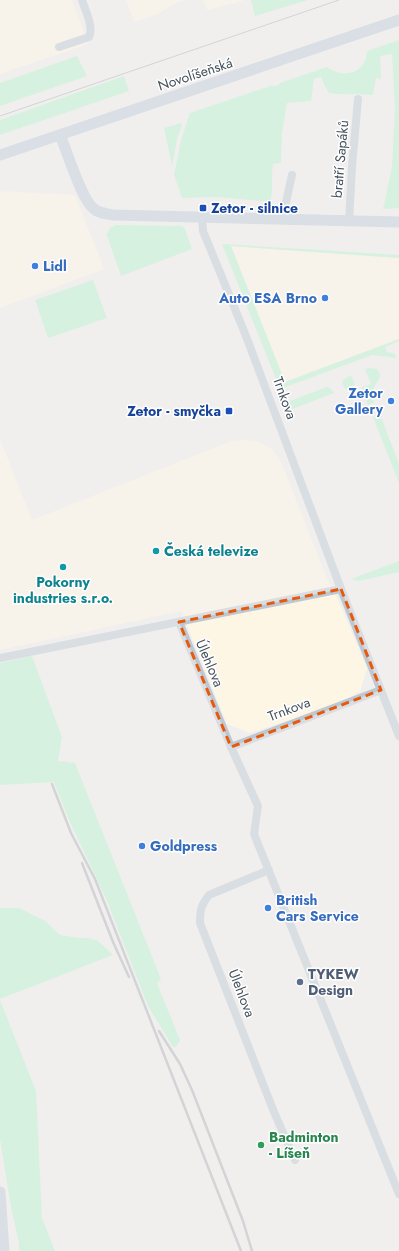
<svg xmlns="http://www.w3.org/2000/svg" width="399" height="1251" viewBox="0 0 399 1251" font-family="Jost,sans-serif">
<style>
.commercial{fill:#fef6e5}
.green{fill:#b7f4cd}
.lines{fill:none;stroke-linecap:round;stroke-linejoin:round}
.street{stroke:#bdc9d2;stroke-width:8}
.secondary{stroke:#beccd9;stroke-width:11}
.tram{stroke:#afb3b9;stroke-width:1}
.rail{stroke:#afb3b9;stroke-width:2.5}
.marked{fill:none;stroke:#e8590c;stroke-width:3;stroke-dasharray:8 5;stroke-linejoin:round}
.transit-dot{fill:#1a4fb4;stroke:#fff;stroke-width:1.5}
.shop-dot{fill:#3f7fe0;stroke:#fff;stroke-width:1.5}
.culture-dot{fill:#0f9aa8;stroke:#fff;stroke-width:1.5}
.service-dot{fill:#5c6f8a;stroke:#fff;stroke-width:1.5}
.leisure-dot{fill:#2e9e5b;stroke:#fff;stroke-width:1.5}
.labels{text-anchor:middle;stroke-width:3;stroke-linejoin:round;paint-order:stroke}
.street-label{font-size:14px;fill:#44525d;stroke:#fff}
.transit-label{font-size:14px;font-weight:bold;fill:#164399;stroke:#fff;text-anchor:start}
.shop-label{font-size:14px;font-weight:bold;fill:#366cbe;stroke:#fff;text-anchor:start}
.culture-label{font-size:14px;font-weight:bold;fill:#0d838f;stroke:#fff;text-anchor:start}
.service-label{font-size:14px;font-weight:bold;fill:#4e5e75;stroke:#fff;text-anchor:start}
.leisure-label{font-size:14px;font-weight:bold;fill:#27864d;stroke:#fff;text-anchor:start}
</style>
<rect width="100%" height="100%" fill="#f1eeee"/>
<g class="commercial">
<polygon points="0,0 72,0 88,44 0,74"/>
<polygon points="126,0 188,0 176,3 158,14 134,22"/>
<polygon points="203,0 245,0 207,10"/>
<polygon points="0,191 75,195 104,269 0,308"/>
<polygon points="231,246 399,258 399,339 285,382"/>
<polygon points="0,439 32,520 231,441 244,440 257,441 272,449 282,464 326,576 339,602 367,668 360,691 345,701 250,733 227,724 181,611 0,650"/>
</g>
<g class="green">
<polygon points="251,0 308,0 255,16"/>
<path d="M399,40v168l-16,1 9,-42 3,-59 -3,-54 -12,2 1,23 -5,-1 -3,17c-15,-1 -30,0 -44,-2l-5,-9 -3,-7 -7,2 -3,22 -24,2 -5,30 -1,30 -8,1c-2,12 0,24 -2,36l-9,1 -46,-4 -34,1 -8,-23 7,-35 9,-27 83,-28v2l7,-3v-1l47,-16c16,12 39,7 40,-16z"/>
<polygon points="77,56 87,76 0,106 0,83"/>
<polygon points="124,76 129,91 0,135 0,120"/>
<polygon points="181,123 182,125 177,139 172,166 164,128"/>
<polygon points="116,225 182,226 185,229 192,249 121,276 106,233 108,233 110,228"/>
<polygon points="222,244 399,255 399,258 231,246 285,382 399,339 399,341 385,347 387,352 395,354 396,358 372,355 280,389"/>
<polygon points="93,280 107,318 48,338 35,300"/>
<path d="M370,368l7,1c7,9 0,11 -3,19 -2,5 -1,9 0,14l-6,3 -7,-17 10,-4 -6,-15z"/>
<polygon points="351,375 355,385 345,389 342,383 343,380"/>
<polygon points="327,387 330,388 334,393 290,410 287,402"/>
<polygon points="380,414 399,464 399,483 373,417"/>
<polygon points="399,561 399,572 358,581 351,579"/>
<polygon points="32,656 62,737 58,761 75,763 161,979 157,983 180,1040 176,1047 173,1047 148,1006 107,901 69,820 54,782 0,785 0,663"/>
<polygon points="0,908 19,908 45,921 60,935 79,938 89,938 98,941 113,955 0,999"/>
<polygon points="0,1000 36,1091 42,1218 55,1251 19,1251 19,1243 11,1207 0,1139"/>
</g>
<g class="lines">
<g class="street">
<path d="M59,47l30,-10c5,-10 -4,-27 -7,-37"/>
<polyline points="202,217 203,231 246,336 341,589 399,736"/>
<polyline points="282,220 292,175"/>
<polyline points="349,221 352,167 358,99"/>
<polyline points="179,622 231,747 258,806 254,834 399,1194"/>
<polyline points="0,658 341,589"/>
<polyline points="231,747 381,690"/>
<path d="M269,870l-60,25c-8,10 -9,15 -9,28l74,189 21,48"/>
</g>
<g class="secondary">
<path d="M60,135c7,16 21,63 33,73 5,5 13,6 20,7l286,7"/>
<polyline points="0,155 399,20"/>
<polyline points="0,1192 4,1251"/>
</g>
<polyline class="tram" points="0,116 339,0"/>
<g class="rail">
<polyline points="52,784 71,833 95,879 241,1251"/>
<polyline points="82,863 113,942 129,977"/>
<polyline points="159,1031 180,1064 192,1090 243,1221 252,1251"/>
</g>
</g>
<path d="M0 0H399V1251H0ZM341,589l40,101 -150,57 -52,-125z" fill="#f1eeee" fill-opacity=".55" fill-rule="evenodd"/>
<path class="marked" d="M341,589l40,101 -150,57 -52,-125z"/>
<g class="transit-dot">
<rect x="199" y="204" width="8" height="8" rx="2"/>
<rect x="225" y="407" width="8" height="8" rx="2"/>
</g>
<g class="shop-dot">
<circle cx="35" cy="266" r="4"/>
<circle cx="325" cy="298" r="4"/>
<circle cx="391" cy="401" r="4"/>
<circle cx="142" cy="846" r="4"/>
<circle cx="268" cy="908" r="4"/>
</g>
<g class="culture-dot">
<circle cx="156" cy="551" r="4"/>
<circle cx="63" cy="567" r="4"/>
</g>
<circle class="service-dot" cx="300" cy="982" r="4"/>
<circle class="leisure-dot" cx="261" cy="1145" r="4"/>
<g class="labels">
<g class="street-label">
<text transform="translate(195 74) rotate(-18)" y="5">Novolíšeňská</text>
<text transform="translate(340 159) rotate(-85)" y="5">bratří Sapáků</text>
<text transform="translate(285 398) rotate(70)" y="5">Trnkova</text>
<text transform="translate(210 663) rotate(67)" y="5">Úlehlova</text>
<text transform="translate(289 709) rotate(-21)" y="5">Trnkova</text>
<text transform="translate(242 993) rotate(69)" y="5">Úlehlova</text>
</g>
<g class="transit-label">
<text x="211" y="213">Zetor - silnice</text>
<text x="221" y="416" text-anchor="end">Zetor - smyčka</text>
</g>
<g class="shop-label">
<text x="43" y="271">Lidl</text>
<text x="317" y="303" text-anchor="end">Auto ESA Brno</text>
<text x="383" y="398" text-anchor="end">Zetor<tspan x="383" dy="16">Gallery</tspan></text>
<text x="150" y="851">Goldpress</text>
<text x="276" y="905">British<tspan x="276" dy="16">Cars Service</tspan></text>
</g>
<g class="culture-label">
<text x="164" y="556">Česká televize</text>
<text x="63" y="587" text-anchor="middle">Pokorny<tspan x="63" dy="16">industries s.r.o.</tspan></text>
</g>
<g class="service-label">
<text x="308" y="979">TYKEW<tspan x="308" dy="16">Design</tspan></text>
</g>
<g class="leisure-label">
<text x="269" y="1142">Badminton<tspan x="269" dy="16">- Líšeň</tspan></text>
</g>
</g>
</svg>
